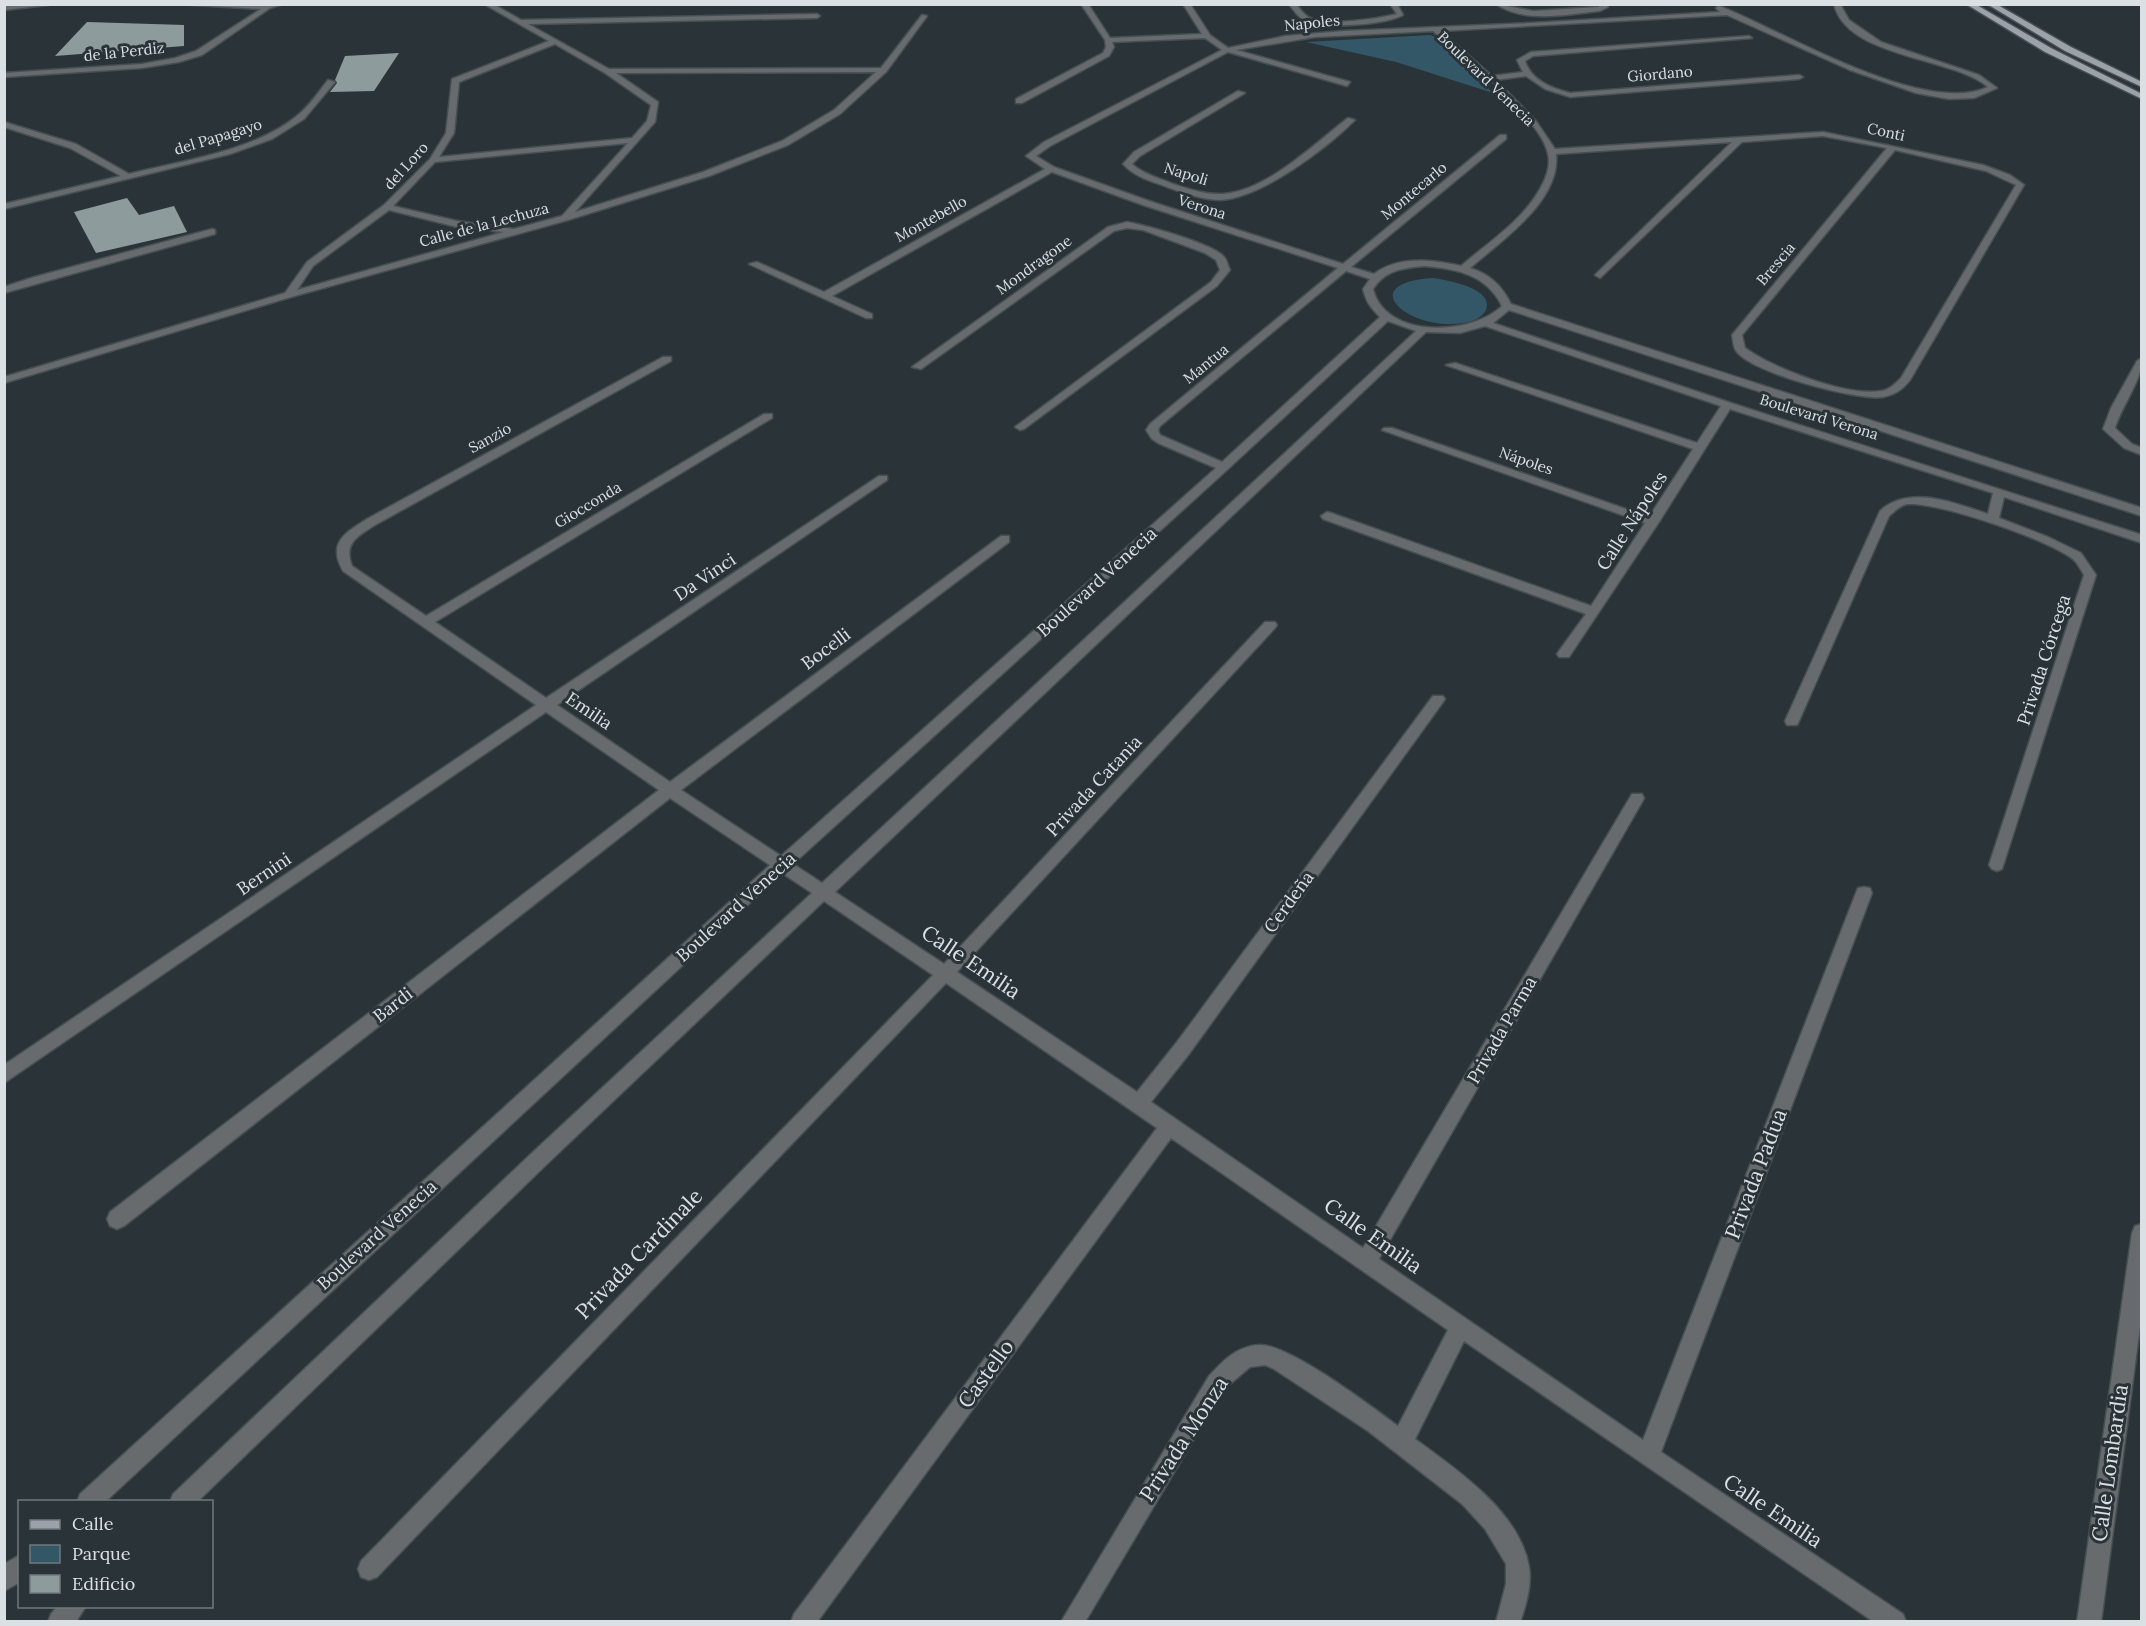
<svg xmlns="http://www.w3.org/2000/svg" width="2146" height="1626" viewBox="0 0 2146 1626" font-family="Lora,serif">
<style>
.green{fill:#335766}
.building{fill:#8e9b9c}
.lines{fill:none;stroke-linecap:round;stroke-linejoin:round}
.minor-casing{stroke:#465053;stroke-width:3}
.major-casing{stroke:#465053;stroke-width:3}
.minor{fill:#686b6e;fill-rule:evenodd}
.major{fill:#9ca2aa;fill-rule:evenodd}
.labels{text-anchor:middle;stroke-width:6;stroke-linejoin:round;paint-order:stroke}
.far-street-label{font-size:15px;fill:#dae0e3;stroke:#2a3438}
.street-label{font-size:18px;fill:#dae0e3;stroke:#2a3438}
.near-street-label{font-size:21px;fill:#dae0e3;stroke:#2a3438}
</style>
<rect width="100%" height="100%" fill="#2a3438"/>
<g class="green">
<polygon points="1430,35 1436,37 1493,93 1396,62 1306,42"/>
<path d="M1433,278c13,2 62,10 53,32 -4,8 -15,12 -23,13 -53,9 -111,-40 -30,-45z"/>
</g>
<g class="building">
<polygon points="87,22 184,25 184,46 55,56"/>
<polygon points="399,53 374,91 330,92 337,83 335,80 345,56"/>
<polygon points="127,198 139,215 174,206 187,232 96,253 74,212"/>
</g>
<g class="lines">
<defs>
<g id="minor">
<polygon points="22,4 56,4 4,10 4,6"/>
<polygon points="179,4 283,4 270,8 202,55 179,62 142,68 4,77 4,73 142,64 175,58 196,51 261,9"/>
<path d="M484,4h9l28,16 296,-6 3,2 -3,2 -289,6 81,45 272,-1 41,-53 5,1 -41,56 -46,42 -52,31 -79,31 -141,44 -277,77 -287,86v-6l281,-84 22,-31 77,-57 46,-46 16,-26 6,-54 97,-38zM555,44l50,29 46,32 -4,16 -15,17 -193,19 15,-24 5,-51zM876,72l-42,38 -52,31 -79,31 -128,40 80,-90 3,-20 -42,-29zM628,143l-66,73 -48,13 -57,-8 -64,-15 42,-44zM389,210l68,17 47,5 -207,58 16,-24z"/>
<path d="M1081,4h7l22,34 92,-4 -19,-30h7l20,31 18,13 57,-12 59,-5 186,-8 190,-11 -4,-4 3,-2c65,25 203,111 269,81 -34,-30 -142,-29 -154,-83h6l9,16 32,22 98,33 18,13 -23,10 -25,1 -33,-6 -66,-23 -123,-55 -286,16 51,45 31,-4 -6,-12 14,-8 218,-16 3,2 -219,18 -8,5c6,19 26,27 45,32l229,-18 4,2 -4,2 -229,18 -25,-8 -19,-13 -30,4 40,41 19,28 268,-17 160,33 27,10 14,10 -114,195c-7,9 -15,15 -27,17 -25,4 -137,-25 -148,-48 -2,-4 -2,-10 -3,-14l155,-187 -64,-12 -81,6 -142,136 -5,-3 2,-2 135,-131 -176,12c5,47 -55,87 -86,114 20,6 32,18 41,36l631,204v8l-633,-206 -16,13 238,80 411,132v8l-138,-46 -5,21 49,19 33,16 15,22 -94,294 -5,2 -5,-2 -3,-4 95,-290c-3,-5 -6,-11 -10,-15 -23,-20 -136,-58 -165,-56 -8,0 -14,7 -20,12l-90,205 -2,4h-10l-2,-4 95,-210c29,-27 74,-8 108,3l5,-21 -263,-84 -71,113 -90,135h-10l-2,-3 2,-3 27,-37 -263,-95 -2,-3 6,-4 4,1 260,93 54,-83 -263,-93 2,-2h8l257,89 44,-68 -247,-84 9,-2 242,80 24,-37 -236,-80 -25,7 -34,-1 -591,560 109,72 321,-342h10l2,3 -2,3 -318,344 180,120 40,-50 256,-346h10l2,3 -2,3 -254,352 -38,48 212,146 269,-454h10l2,4 -2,4 -263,457 264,181 213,-547 2,-5 6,-1 6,1 2,5 -211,559 242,162 3,8h-32l-410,-281 -49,98c41,30 105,73 114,128 3,17 -3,39 -9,55h-24l10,-38v-20l-21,-35 -23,-25 -94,-73 -94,-62 -9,-4 -15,2 -27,23 -138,232h-24l148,-246c14,-15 28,-30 50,-31 29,-2 113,62 139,81l50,-96 -277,-192 -354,484h-26l3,-8 363,-486 -211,-145 -569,594 -8,3 -8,-3 -3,-8 3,-8 572,-586 -109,-74 -277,263 -350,338h-27l3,-8 360,-342 279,-259 -30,-20 -677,629h-28l3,-8 690,-629 -100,-67 -546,428 -7,3 -7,-3 -3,-7 3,-7 549,-422 -113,-78 -542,371v-18l532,-360 -193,-134c-16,-28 2,-38 24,-52l296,-162h8v4l-296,164c-17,11 -32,18 -23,41l74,50 338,-202h8v4l-337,204 111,76 333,-222h8v4l-330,225 113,77 331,-246h8v6l-328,248 100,66 435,-388 -58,-25 -6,-4 -6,-9 4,-6 188,-156 -195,-63 -91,-33 -220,124 40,18v4h-6l-117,-54 8,-2 67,30 221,-123 -19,-13 18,-14 178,-92 -17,-12 -93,4 2,5 -5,9 -87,47h-6v-4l87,-46 3,-6 -1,-7zM1433,31c29,25 108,87 115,123 3,11 -2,25 -8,35 -18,32 -51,53 -79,77 -28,-6 -62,-11 -87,8l-23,-7 155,-128v-4h-6l-157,129 -194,-63 -95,-34 -18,-11 14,-10 178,-94 119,34 3,-4 -114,-32 79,-13zM1895,150l91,21 30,14 -115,193c-6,6 -12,12 -20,13 -35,6 -108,-23 -136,-43l-3,-13zM1424,266c33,3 62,8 78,40 -31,30 -117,33 -129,-17 12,-19 30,-21 51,-23zM1346,271l24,8 -7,10c3,13 8,19 17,28l-158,145 -62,-27 -2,-5 2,-4zM1388,321l28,10 -594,552 -29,-19 435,-395z"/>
<path d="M1289,4h7c4,5 8,11 14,14 20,8 66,1 87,-4l-7,-10h7l6,11c-18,10 -78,14 -97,6 -7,-3 -12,-10 -17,-17z"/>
<path d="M1496,4l37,7 66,-4 1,-3h7l1,3 -8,4c-32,3 -75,13 -104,-7z"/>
<path d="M328,80l7,2 -31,37 -32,20 -42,15 -226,55v-5l117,-28 -51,-28 -66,-21v-5l72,22 53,30c52,-13 127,-23 169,-59 11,-9 21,-23 30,-35z"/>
<path d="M1238,91l7,2 -105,63 -8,8c11,10 27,14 41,20 16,5 33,11 50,10 44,-3 91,-50 125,-76l7,2c-28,28 -94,78 -134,80 -18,0 -37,-7 -54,-13 -16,-6 -32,-10 -44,-23l11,-12z"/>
<path d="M1127,222c18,3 87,22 97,35 3,3 4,9 6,13l-13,16 -193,143 -4,1 -5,-3 196,-145 9,-12 -4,-10 -11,-7 -62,-23 -16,-2 -13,3 -193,138 -9,-2 196,-140z"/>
<polygon points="212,229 215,230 215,234 4,293 4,287 31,278"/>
<path d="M2142,358c0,23 -20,47 -27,70l17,16 10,4v7l-18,-7 -21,-19 8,-21 26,-47z"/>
<polygon points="2142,1224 2142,1311 2101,1622 2077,1622 2132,1233 2135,1226"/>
<polygon points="20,1555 20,1582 4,1591 4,1564"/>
<polygon points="58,1606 86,1606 76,1622 48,1622 51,1614"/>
</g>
<g id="major">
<polygon points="1966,4 1975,4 2051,48 2142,94 2142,99 2045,52"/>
<polygon points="1987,4 1996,4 2071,47 2142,82 2142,87 2065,51"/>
</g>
</defs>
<use href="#minor" class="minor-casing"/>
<use href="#major" class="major-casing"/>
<use href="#minor" class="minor"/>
<use href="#major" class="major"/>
</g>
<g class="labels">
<g class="far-street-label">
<text transform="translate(1312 23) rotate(-6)" y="5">Napoles</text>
<text transform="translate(124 52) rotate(-6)" y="5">de la Perdiz</text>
<text transform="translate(1660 74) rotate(-5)" y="5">Giordano</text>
<text transform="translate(1486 79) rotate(44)" y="5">Boulevard Venecia</text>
<text transform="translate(1886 132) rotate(12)" y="5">Conti</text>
<text transform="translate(218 137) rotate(-17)" y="5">del Papagayo</text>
<text transform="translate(406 166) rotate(-48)" y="5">del Loro</text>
<text transform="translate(1186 174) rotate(17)" y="5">Napoli</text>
<text transform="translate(1414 191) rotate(-40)" y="5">Montecarlo</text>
<text transform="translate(1202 207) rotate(18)" y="5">Verona</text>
<text transform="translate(931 219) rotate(-29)" y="5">Montebello</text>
<text transform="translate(484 225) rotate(-15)" y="5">Calle de la Lechuza</text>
<text transform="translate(1776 264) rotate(-50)" y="5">Brescia</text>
<text transform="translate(1034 265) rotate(-36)" y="5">Mondragone</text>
<text transform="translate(1206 364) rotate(-39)" y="5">Mantua</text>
<text transform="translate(1819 417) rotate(17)" y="5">Boulevard Verona</text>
<text transform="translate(490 438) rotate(-29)" y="5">Sanzio</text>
<text transform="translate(1526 461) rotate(19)" y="5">Nápoles</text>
<text transform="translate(588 505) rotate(-31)" y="5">Giocconda</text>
</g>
<g class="street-label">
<text transform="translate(1632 521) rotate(-57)" y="6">Calle Nápoles</text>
<text transform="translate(705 577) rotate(-34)" y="6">Da Vinci</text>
<text transform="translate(1097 582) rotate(-42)" y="6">Boulevard Venecia</text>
<text transform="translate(826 649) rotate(-37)" y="6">Bocelli</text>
<text transform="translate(2044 660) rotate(-72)" y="6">Privada Córcega</text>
<text transform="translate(589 711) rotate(34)" y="6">Emilia</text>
<text transform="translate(1094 786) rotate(-47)" y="6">Privada Catania</text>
<text transform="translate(264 874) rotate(-34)" y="6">Bernini</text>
<text transform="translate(1289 902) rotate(-54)" y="6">Cerdeña</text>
<text transform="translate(736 907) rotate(-42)" y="6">Boulevard Venecia</text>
<text transform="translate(393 1005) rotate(-38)" y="6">Bardi</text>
<text transform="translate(1502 1030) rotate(-60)" y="6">Privada Parma</text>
<text transform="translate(377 1235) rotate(-42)" y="6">Boulevard Venecia</text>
</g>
<g class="near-street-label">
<text transform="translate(971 962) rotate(34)" y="7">Calle Emilia</text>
<text transform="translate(1756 1174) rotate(-69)" y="7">Privada Padua</text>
<text transform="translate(1373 1236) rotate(35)" y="7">Calle Emilia</text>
<text transform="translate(639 1254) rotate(-46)" y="7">Privada Cardinale</text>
<text transform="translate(986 1374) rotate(-54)" y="7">Castello</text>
<text transform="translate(1184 1439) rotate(-57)" y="7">Privada Monza</text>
<text transform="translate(2110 1463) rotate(-82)" y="7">Calle Lombardia</text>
<text transform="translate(1773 1511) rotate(34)" y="7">Calle Emilia</text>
</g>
</g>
<rect width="2146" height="1626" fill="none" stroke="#dae0e3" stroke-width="12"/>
<rect x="18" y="1500" width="195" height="108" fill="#2a3438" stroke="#70797c" stroke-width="1.5"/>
<rect x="30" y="1520" width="30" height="9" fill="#9ca2aa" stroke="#70797c" stroke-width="1.5"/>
<text x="72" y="1530" font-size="18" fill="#dae0e3">Calle</text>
<rect x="30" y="1545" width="30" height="18" fill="#335766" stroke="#70797c" stroke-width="1.5"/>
<text x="72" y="1560" font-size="18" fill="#dae0e3">Parque</text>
<rect x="30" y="1575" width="30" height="18" fill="#8e9b9c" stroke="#70797c" stroke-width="1.5"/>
<text x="72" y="1590" font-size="18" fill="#dae0e3">Edificio</text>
</svg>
